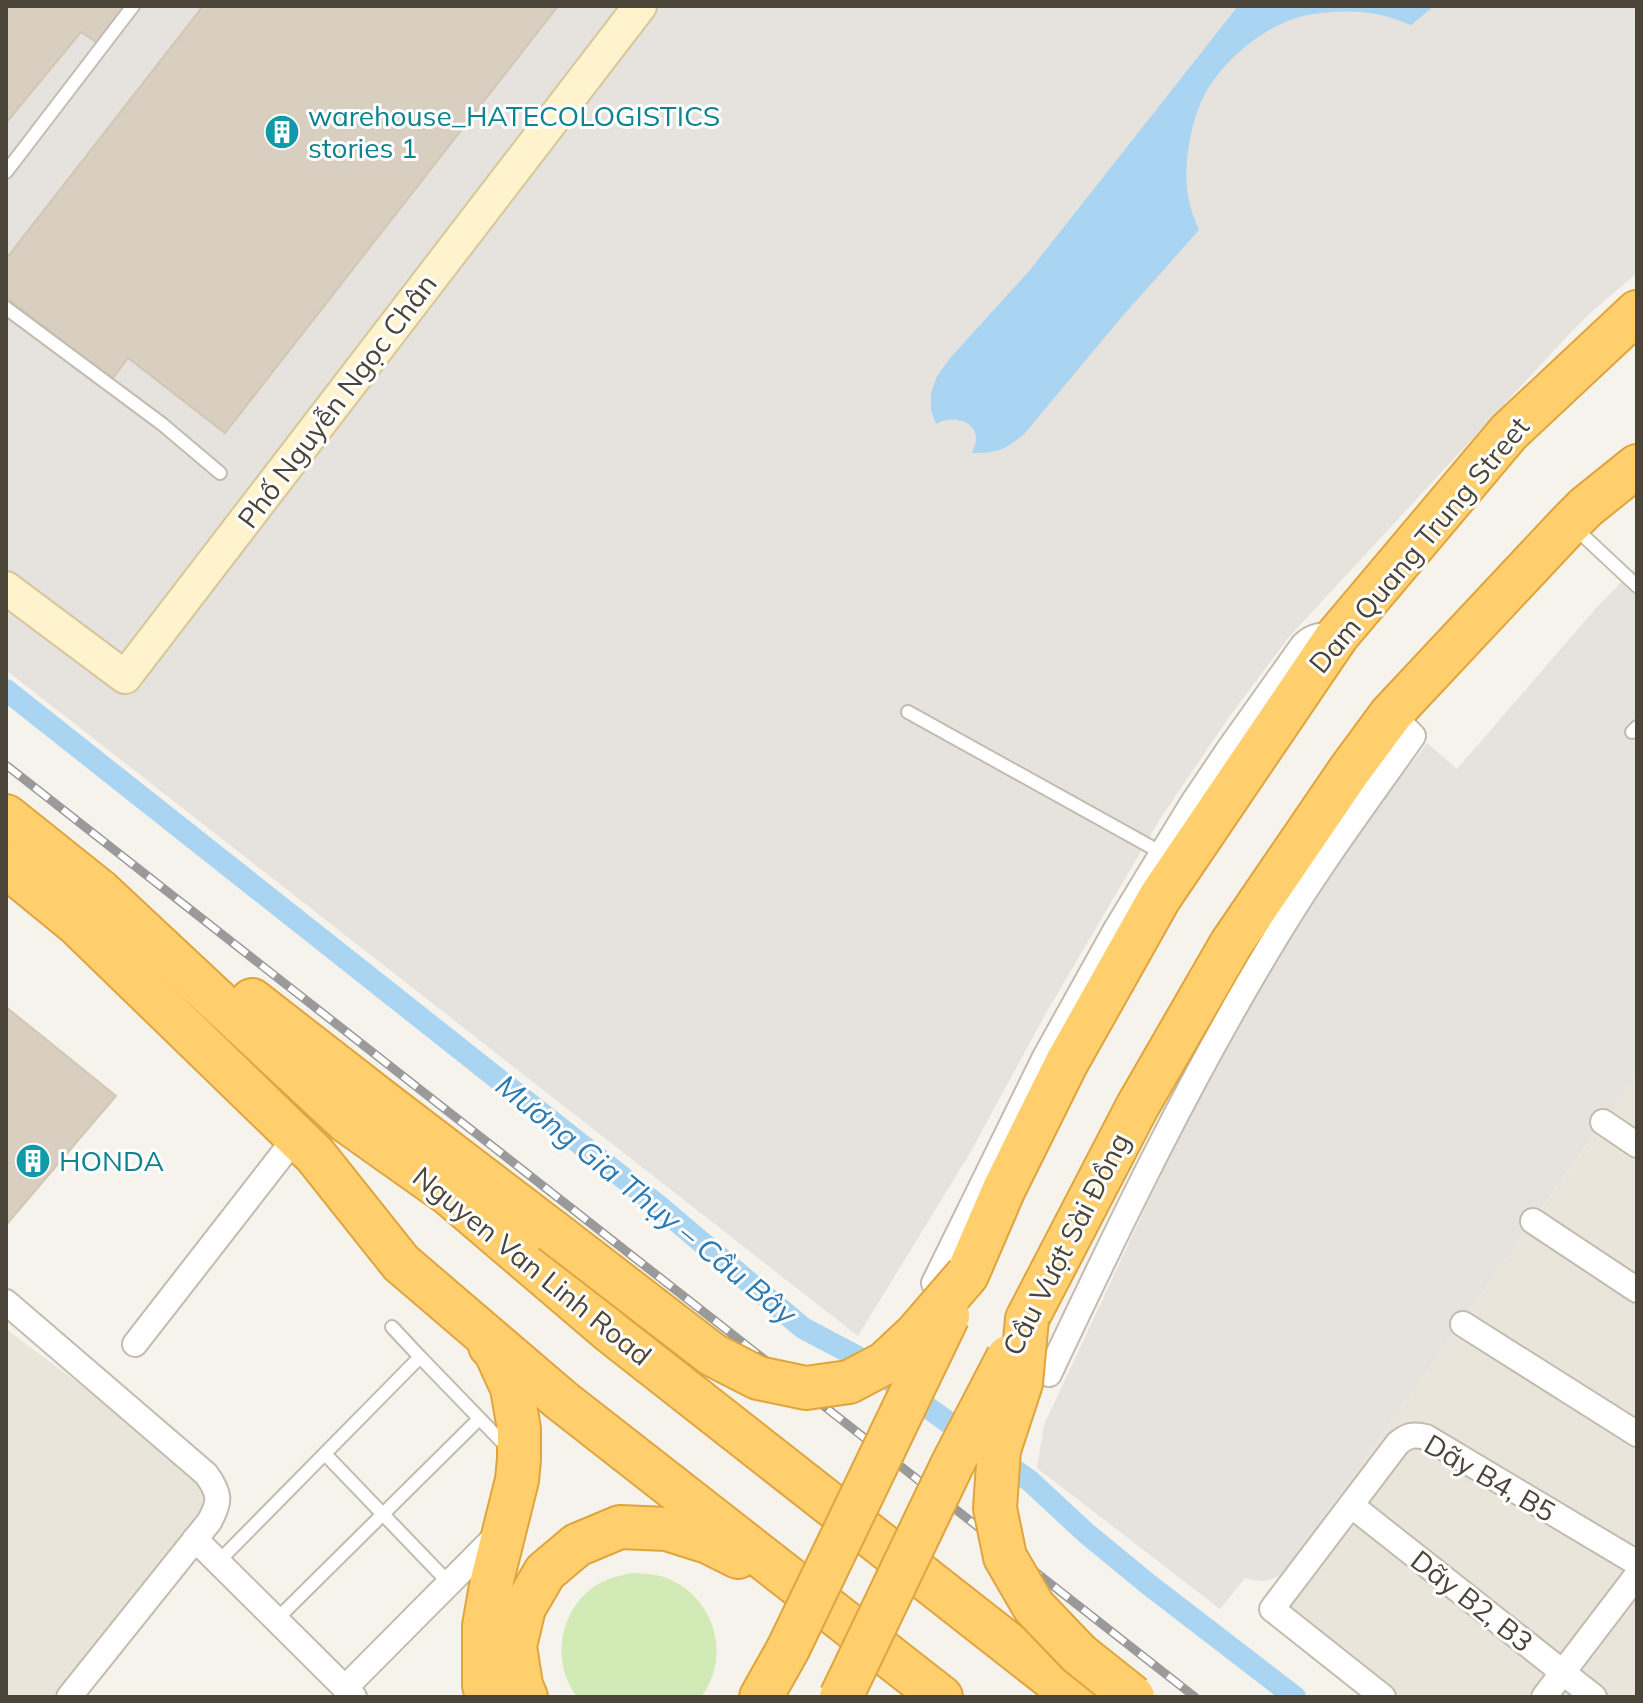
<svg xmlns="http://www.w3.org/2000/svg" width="1643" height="1703" viewBox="0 0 1643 1703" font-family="Mulish,sans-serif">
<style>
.residential{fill:#eae5da}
.industrial{fill:#e6e2dd}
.green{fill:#d2eab5}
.water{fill:#a9d4f2}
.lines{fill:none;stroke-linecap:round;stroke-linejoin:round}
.canal{stroke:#a9d4f2;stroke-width:22}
.building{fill:#d8cfc1;stroke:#d3c7b4;stroke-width:2}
.lane-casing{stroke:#c2bbae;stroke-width:16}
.street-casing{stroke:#c2bbae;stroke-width:28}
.secondary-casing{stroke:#d6c79b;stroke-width:36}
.highway-casing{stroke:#e0a43c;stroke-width:46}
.lane{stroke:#fff;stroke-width:12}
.street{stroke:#fff;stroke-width:24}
.secondary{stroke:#fff3cd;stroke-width:32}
.highway{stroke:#ffcf6e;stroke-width:42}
.rail-casing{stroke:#9a9a9a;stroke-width:9}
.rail{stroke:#fff;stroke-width:6;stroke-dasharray:18;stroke-linecap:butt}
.highway-bridge-casing{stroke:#e0a43c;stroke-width:46;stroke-linecap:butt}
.highway-bridge{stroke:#ffcf6e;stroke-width:42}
.labels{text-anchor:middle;stroke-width:6;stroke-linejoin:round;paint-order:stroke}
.culture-label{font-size:28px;fill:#0d838f;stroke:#fff;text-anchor:start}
.street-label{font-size:28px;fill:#4b4439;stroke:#fff}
.water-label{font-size:30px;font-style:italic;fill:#2e7ab2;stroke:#fff}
</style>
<rect width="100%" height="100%" fill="#f6f3ec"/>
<g class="residential">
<polygon points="1637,1068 1637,1697 1381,1697 1292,1625 1286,1571 1588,1143"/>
<polygon points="6,1329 230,1497 68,1697 6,1697"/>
</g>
<g class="industrial">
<polygon points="6,6 1637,6 1637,273 1590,313 1572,331 1289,637 1229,717 1160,819 1046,1013 970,1153 858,1336 6,670"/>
<polygon points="1637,566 1637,1073 1286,1571 1277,1577 1266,1581 1253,1580 1245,1578 1220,1609 1037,1468 1044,1425 1188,1116 1290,933 1361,829 1427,743 1457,769 1597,607"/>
</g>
<path class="green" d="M632,1573c11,0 21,1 32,4 49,17 69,78 37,120h-124c-28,-37 -17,-93 25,-115 10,-5 20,-7 30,-9z"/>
<path class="water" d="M1238,6h196l-23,19c-11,-4 -23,-9 -35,-11 -23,-4 -50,-3 -73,2 -38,9 -80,44 -98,78 -15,27 -23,77 -16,107 2,10 6,20 10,29l-79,89 -95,114c-20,17 -26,20 -53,20 1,-2 4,-10 4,-13 1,-21 -26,-25 -40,-16l-5,-14v-17l6,-17 14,-19 79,-87z"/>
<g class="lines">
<polyline class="canal" points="6,690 660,1207 803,1328 856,1356 1030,1481 1086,1533 1148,1584 1295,1697"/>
</g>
<g class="building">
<polygon points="6,6 125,6 96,42 81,32 6,123"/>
<polygon points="203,6 558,6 225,433 128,358 112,379 6,297 6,259"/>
<polygon points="6,1007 116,1096 6,1225"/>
</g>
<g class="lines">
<defs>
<g id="lane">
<polyline points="6,172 133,6"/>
<polyline points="6,308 162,424 220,473"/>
<polyline points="1575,528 1637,586"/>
<polyline points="908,712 1162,853"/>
<polyline points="1632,732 1637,727"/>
<polyline points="392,1327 420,1357"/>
<polyline points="325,1454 449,1583"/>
<polyline points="218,1562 420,1357 508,1448"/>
<polyline points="276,1620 479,1419"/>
</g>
<g id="street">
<polyline points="1603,1122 1637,1145"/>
<polyline points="1533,1221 1637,1290"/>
<path d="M934,1283l111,-226 70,-126 77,-127 37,-55 74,-104c11,-11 19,-10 34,-9"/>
<path d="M6,1302l200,172c14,19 15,27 3,48l-140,175"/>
<polyline points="1463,1324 1637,1434"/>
<polyline points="135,1344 296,1137"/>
<path d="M1049,1374c71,-150 143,-300 230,-442 41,-68 88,-131 134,-196l-22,-22"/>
<polyline points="1351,1505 1594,1697"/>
<polyline points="195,1539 354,1697"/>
<polyline points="345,1688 500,1532"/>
<path d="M1383,1697l-111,-88 126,-166c10,-8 16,-9 28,-6l211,126"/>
<polyline points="1544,1697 1637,1575"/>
</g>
<polyline id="secondary" points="6,588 125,677 640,6"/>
<g id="highway">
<polyline points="6,816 101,892 346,1121 449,1194 612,1333 1076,1697"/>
<polyline points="6,866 77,924 315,1155 401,1263 561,1400 941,1697"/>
<polyline points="252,1000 383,1102 552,1231"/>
<polyline points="967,1275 1004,1189 1066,1064 1160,897 1337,636 1509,432 1637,312"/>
<polyline points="1027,1319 1137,1107 1231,944 1349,771 1391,714 1570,523 1586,507 1637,466"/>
<polyline points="487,1697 484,1685 484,1626 492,1580 517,1480 519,1459 519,1429 512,1388 495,1351 490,1346"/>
<polyline points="526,1697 521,1685 515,1646 524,1608 545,1572 577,1545 620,1527 667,1529 708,1542 738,1557"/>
<polyline points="761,1697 788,1649"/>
</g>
</defs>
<use href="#lane" class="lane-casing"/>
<use href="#street" class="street-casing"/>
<use href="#secondary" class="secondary-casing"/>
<use href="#highway" class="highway-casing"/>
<use href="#lane" class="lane"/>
<use href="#street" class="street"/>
<use href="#secondary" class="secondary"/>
<use href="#highway" class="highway"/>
<defs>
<polyline id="rail" points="6,765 1195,1697"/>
</defs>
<use href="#rail" class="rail-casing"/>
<use href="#rail" class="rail"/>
<defs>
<g id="highway-bridge">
<polyline points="552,1231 713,1355 758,1378 806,1388 849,1382 885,1363 916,1334 967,1275"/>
<polyline points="1027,1319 1021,1383 999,1450 995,1508 1005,1557 1034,1607 1079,1654 1133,1697"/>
<polyline points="788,1649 948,1316"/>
<polyline points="841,1697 953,1463 1008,1357"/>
</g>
</defs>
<use href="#highway-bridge" class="highway-bridge-casing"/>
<use href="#highway-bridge" class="highway-bridge"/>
</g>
<defs>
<symbol id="building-disc" viewBox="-11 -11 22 22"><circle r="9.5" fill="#0f9aa8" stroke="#fff"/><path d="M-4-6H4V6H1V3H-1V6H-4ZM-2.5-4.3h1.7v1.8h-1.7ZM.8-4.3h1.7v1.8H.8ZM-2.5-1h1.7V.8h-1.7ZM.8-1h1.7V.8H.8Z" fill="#fff"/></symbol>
</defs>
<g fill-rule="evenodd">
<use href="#building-disc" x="262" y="112" width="40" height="40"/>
<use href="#building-disc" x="13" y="1141" width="40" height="40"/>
</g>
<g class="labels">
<g class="culture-label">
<text x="308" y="126">warehouse_HATECOLOGISTICS<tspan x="308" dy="32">stories 1</tspan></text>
<text x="59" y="1171">HONDA</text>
</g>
<g class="street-label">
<text transform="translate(337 401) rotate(-53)" y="10">Phố Nguyễn Ngọc Chân</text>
<text transform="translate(1419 545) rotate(-50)" y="10">Dam Quang Trung Street</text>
<text transform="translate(1066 1244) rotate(-63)" y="10">Cầu Vượt Sài Đồng</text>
<text transform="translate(532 1266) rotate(39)" y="10">Nguyen Van Linh Road</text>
<text transform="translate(1490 1478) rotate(30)" y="10">Dãy B4, B5</text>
<text transform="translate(1472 1601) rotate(38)" y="10">Dãy B2, B3</text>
</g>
<g class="water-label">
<text transform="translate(646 1200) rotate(39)" y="10">Mương Gia Thụy – Cầu Bây</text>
</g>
</g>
<rect width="1643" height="1703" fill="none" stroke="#4b4439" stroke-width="16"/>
</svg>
